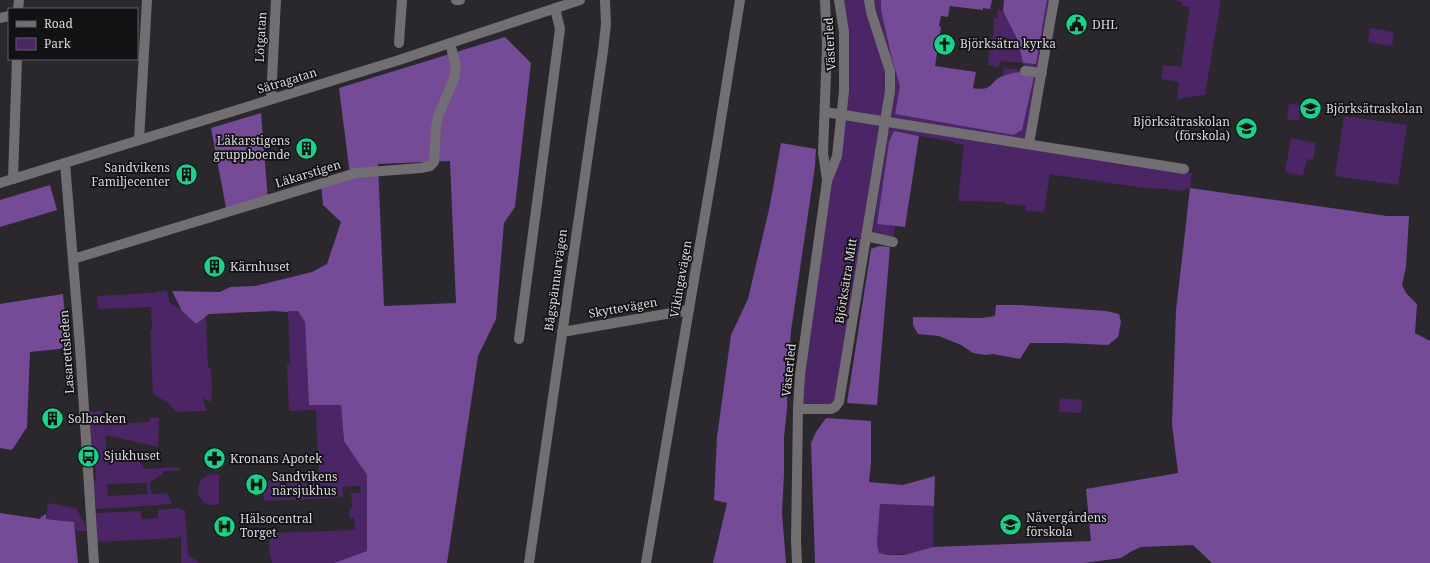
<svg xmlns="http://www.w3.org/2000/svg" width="1430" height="563" viewBox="0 0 1430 563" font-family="'Noto Serif',serif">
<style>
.green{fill:#4b2566;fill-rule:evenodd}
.forest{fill:#754a97;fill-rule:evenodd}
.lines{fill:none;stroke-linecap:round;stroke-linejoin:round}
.minor{stroke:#716f72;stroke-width:10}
.labels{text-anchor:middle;stroke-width:3.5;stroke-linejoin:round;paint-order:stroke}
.poi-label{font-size:12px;fill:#dbd9dc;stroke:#121114;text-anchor:start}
.street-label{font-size:12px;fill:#dbd9dc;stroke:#121114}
</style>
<rect width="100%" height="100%" fill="#2a282d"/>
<g class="green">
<polygon points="839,0 869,0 890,71 838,404 798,409 844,91"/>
<polygon points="874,0 881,0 881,10 892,59 890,59"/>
<path d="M1047,0h7l-25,144 -139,-22c3,-25 7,-37 0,-62h2l8,26 -5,27 118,22 12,-64 -23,5 2,-8 21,3 -2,-8 -22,-2 -3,6 -11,-2 2,-4 -1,-1 3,-22h2l1,-20h3l1,-8 5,1 15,30 5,22 13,1z"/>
<polygon points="1172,0 1221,0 1205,95 1177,99 1179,82 1161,79 1163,65 1181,67 1190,7 1182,6 1182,2"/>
<polygon points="1370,28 1394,32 1392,46 1368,42"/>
<polygon points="1289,104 1301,105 1299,121 1287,119"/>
<polygon points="1344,116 1407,125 1398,185 1335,176"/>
<polygon points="894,126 1192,173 1190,188 1180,191 1167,189 1145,188 1055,175 1050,173 1044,212 1026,211 1026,206 1005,204 1005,202 958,201 964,145 954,144 954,142 894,131 889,142 877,223 895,226 893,242 872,237 888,132 891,128"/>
<polygon points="1291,138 1316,143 1313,160 1307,159 1303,176 1285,172"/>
<polygon points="167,290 170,303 182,311 196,324 204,317 206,319 208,368 211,368 212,391 211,402 203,398 206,411 177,412 168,403 153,394 150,330 152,329 151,307 98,309 97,296 151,293"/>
<polygon points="288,311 298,311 305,322 309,405 341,405 344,441 367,475 367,551 334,563 272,563 271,557 270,557 269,533 355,530 354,518 350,518 349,509 352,508 351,493 361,493 360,486 342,487 343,497 339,497 339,494 335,494 335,498 264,501 263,481 319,478 316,410 289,411 287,365 290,364"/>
<polygon points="1060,398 1082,400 1081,413 1059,412"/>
<path d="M102,411l1,13 47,-2v-4h9l-1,29 -52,-12v17c19,2 29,-3 38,17l36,-2v3l-17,1v3l-13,8 1,12 16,-1 5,11 -76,5 -3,-29h3l-2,-28h-3l-2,-40zM139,483h8l1,11 -40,2 -1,-12z"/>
<path d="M213,474l6,1v29c-22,7 -31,-26 -6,-30z"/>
<polygon points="48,503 76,508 86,526 86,531 76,531 74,522 46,519"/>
<path d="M880,504l54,2 -1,41c-18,6 -36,10 -54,6l-2,-9z"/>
<polygon points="180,508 180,510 185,510 188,555 199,563 181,563 181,536 177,538 97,542 96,513 141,511 141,519 158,518 158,510"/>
</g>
<g class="forest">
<path d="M881,0h111l-2,9 -7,-1v2l-33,-4 -2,11 -7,-1 -2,10 2,1 -6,39 41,6 -3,16c21,4 16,-7 30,-12 10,-4 21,-5 32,-4l-13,58 -9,5 -118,-21 5,-28 -8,-27 -11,-49z"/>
<polygon points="1004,0 1047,0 1036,64 1023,63 1018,41 1003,11"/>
<path d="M505,37l26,26 -16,144 -11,16 -8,96 -18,37 -31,207h-113l33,-12v-76l-23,-34 -3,-36h-32l-4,-83 -7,-11h-10v1l-15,-1 -64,3 -13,10 -14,-13 -10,-20 48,1 10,-5 25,-1 57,-14 15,-8 14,-42 -18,-17 -2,-21 29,-9 -11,-87zM450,161l6,142 -72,3 -6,-142z"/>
<polygon points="261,113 268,200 227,213 211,128"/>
<polygon points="894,131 919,136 905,227 877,224 889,142"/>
<polygon points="781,143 816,149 815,166 791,331 788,369 787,409 784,438 784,474 782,513 786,563 713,563 727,503 714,500 717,437 731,335 748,299 770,205"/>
<polygon points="50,185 57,210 0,227 0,200"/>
<polygon points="1190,188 1387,216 1409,216 1406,267 1402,285 1406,293 1417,304 1415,333 1430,341 1430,563 1212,563 1193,545 1141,547 1132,551 1121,558 1084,563 815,563 811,443 816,432 826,418 871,421 871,463 869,482 903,485 935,476 934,506 880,504 877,544 879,553 888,555 904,555 933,547 1091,541 1086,489 1178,473 1172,424 1176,311"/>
<polygon points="879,246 890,247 877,405 847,403 871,249"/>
<polygon points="63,294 68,348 30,352 27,427 12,450 0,448 0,304"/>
<polygon points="996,305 1020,305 1106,311 1119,314 1121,322 1118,337 1108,345 1064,343 1030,343 1020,359 993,354 986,355 973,353 961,345 939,336 918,334 913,325 913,317 981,318 995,316"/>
<polygon points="0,513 40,519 41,517 46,514 46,519 74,522 78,563 0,563"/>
</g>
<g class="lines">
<g class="minor">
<polyline points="456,0 460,0"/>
<polyline points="825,0 827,46 823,153 827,179"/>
<polyline points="18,9 19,0"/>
<polyline points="0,18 9,16"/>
<polyline points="399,43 402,0"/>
<polyline points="1025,71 1042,73"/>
<polyline points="271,99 276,0"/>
<polyline points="825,112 1184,169"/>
<polyline points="139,140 147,0"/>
<polyline points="1029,144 1054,0"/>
<polyline points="65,163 80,347 94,563"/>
<polyline points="13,179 17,59"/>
<polyline points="0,183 396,61 580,0"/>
<polyline points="866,236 893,242"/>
<polyline points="73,259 356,173 421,168 430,166 434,162 436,128 438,116 454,79 456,67 450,43"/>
<polyline points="562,332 689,310"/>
<polyline points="519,339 560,29 555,8"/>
<polyline points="798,409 831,409 835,407 839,402 890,91 890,71 871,12 869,0"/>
<polyline points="529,563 603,51 606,24 605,0"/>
<polyline points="646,563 717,144 740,0"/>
<polyline points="797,563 796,540 798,409 800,375 827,181 837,156 844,91 844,32 839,0"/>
</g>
</g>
<defs>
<symbol id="civic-disc" viewBox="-11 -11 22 22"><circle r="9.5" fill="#0dd98a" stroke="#121114"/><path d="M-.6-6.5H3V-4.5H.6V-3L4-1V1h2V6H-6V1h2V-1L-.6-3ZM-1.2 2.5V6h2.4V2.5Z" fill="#111"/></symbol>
<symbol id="church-disc" viewBox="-11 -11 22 22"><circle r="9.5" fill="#0dd98a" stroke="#121114"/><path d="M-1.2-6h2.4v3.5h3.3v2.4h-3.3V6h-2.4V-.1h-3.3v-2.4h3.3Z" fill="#111"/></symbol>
<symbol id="school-disc" viewBox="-11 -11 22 22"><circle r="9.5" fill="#0dd98a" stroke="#121114"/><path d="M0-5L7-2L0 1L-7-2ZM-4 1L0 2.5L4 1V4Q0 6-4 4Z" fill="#111"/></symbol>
<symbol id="building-disc" viewBox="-11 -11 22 22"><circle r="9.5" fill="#0dd98a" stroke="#121114"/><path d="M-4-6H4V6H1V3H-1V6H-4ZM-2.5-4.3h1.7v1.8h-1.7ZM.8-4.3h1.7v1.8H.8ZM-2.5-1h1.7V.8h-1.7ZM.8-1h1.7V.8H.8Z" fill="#111"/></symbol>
<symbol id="bus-disc" viewBox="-11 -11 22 22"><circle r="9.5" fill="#0dd98a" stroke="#121114"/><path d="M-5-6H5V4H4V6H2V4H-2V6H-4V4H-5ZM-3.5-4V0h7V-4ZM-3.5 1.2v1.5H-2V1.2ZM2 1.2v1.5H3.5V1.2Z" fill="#111"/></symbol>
<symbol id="pharmacy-disc" viewBox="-11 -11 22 22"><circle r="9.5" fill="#0dd98a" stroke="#121114"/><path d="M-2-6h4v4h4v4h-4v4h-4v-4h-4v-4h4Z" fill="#111"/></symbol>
<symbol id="hospital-disc" viewBox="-11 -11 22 22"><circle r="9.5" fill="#0dd98a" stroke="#121114"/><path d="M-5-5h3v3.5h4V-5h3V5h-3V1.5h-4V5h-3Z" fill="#111"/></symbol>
</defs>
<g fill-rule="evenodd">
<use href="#civic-disc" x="1064" y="12" width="25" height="25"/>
<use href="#church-disc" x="932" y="32" width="25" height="25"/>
<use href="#school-disc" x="1298" y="96" width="25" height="25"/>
<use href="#school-disc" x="1234" y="116" width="25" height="25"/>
<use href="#building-disc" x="294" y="136" width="25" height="25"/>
<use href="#building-disc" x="174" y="162" width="25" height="25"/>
<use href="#building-disc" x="202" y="254" width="25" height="25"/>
<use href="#building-disc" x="40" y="406" width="25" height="25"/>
<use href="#bus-disc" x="76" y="444" width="25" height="25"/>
<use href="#pharmacy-disc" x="202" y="446" width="25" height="25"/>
<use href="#hospital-disc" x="244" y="472" width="25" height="25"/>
<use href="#school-disc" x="998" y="512" width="25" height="25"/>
<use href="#hospital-disc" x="212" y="514" width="25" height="25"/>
</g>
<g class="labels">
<g class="poi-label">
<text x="1092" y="29">DHL</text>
<text x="960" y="48">Björksätra kyrka</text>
<text x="1326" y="113">Björksätraskolan</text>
<text x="1230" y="126" text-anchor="end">Björksätraskolan<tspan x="1230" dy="14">(förskola)</tspan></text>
<text x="290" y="145" text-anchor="end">Läkarstigens<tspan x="290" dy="14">gruppboende</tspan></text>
<text x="170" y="172" text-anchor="end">Sandvikens<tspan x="170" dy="14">Familjecenter</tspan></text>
<text x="230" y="271">Kärnhuset</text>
<text x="68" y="423">Solbacken</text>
<text x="104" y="460">Sjukhuset</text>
<text x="230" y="463">Kronans Apotek</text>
<text x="272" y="481">Sandvikens<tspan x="272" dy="14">närsjukhus</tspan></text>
<text x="1026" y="522">Nävergårdens<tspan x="1026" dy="14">förskola</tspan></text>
<text x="240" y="523">Hälsocentral<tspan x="240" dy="14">Torget</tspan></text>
</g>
<g class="street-label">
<text transform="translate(261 37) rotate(-87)" y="4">Lötgatan</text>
<text transform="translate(830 44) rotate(-93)" y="4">Västerled</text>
<text transform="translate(287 81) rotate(-17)" y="4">Sätragatan</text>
<text transform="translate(308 174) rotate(-17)" y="4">Läkarstigen</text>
<text transform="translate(681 279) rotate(-80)" y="4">Vikingavägen</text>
<text transform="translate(556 280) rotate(-82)" y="4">Bågspännarvägen</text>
<text transform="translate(846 281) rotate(-81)" y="4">Björksätra Mitt</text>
<text transform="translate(623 308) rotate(-10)" y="4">Skyttevägen</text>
<text transform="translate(67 352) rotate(-94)" y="4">Lasarettsleden</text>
<text transform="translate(789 370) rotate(-84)" y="4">Västerled</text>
</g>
</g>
<rect x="8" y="8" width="130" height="52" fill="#121114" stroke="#626164"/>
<rect x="16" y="21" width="20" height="6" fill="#716f72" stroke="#626164"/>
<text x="44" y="28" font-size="12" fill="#dbd9dc">Road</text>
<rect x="16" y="38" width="20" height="12" fill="#4b2566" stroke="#626164"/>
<text x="44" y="48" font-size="12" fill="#dbd9dc">Park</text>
</svg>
